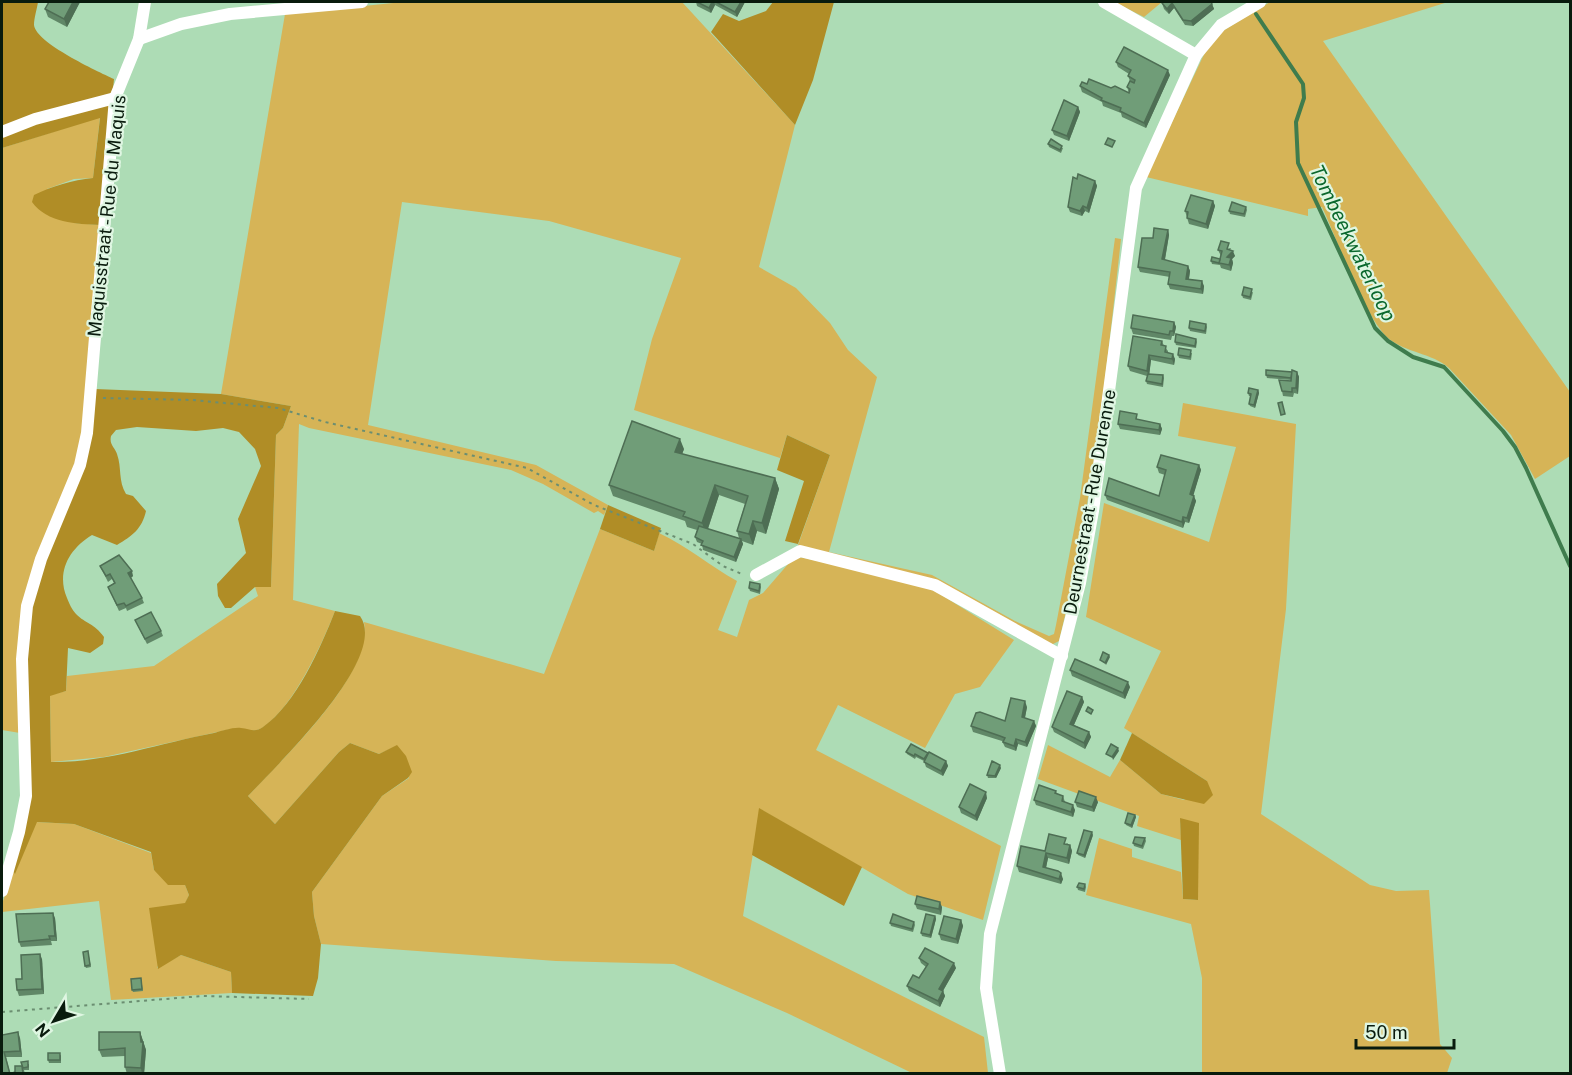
<svg xmlns="http://www.w3.org/2000/svg" width="1572" height="1075" viewBox="0 0 1572 1075" font-family="'Public Sans',sans-serif">
<style>
.green{fill:#d6b457}
.forest{fill:#b08d26}
.lines{fill:none;stroke-linecap:round;stroke-linejoin:round}
.stream{stroke:#3f7c4d;stroke-width:4}
.path{stroke:#6b8e71;stroke-width:2;stroke-dasharray:3 4.5;stroke-linecap:butt}
.minor{stroke:#fff;stroke-width:12}
.wall{fill:#608767;fill-rule:evenodd}
.shaded-wall{fill:#4e6e54}
.building{fill:#709d78;stroke:#4e6e54;stroke-width:1.5}
.labels{text-anchor:middle;stroke-width:4.5;stroke-linejoin:round;paint-order:stroke}
.street-label{font-size:18px;fill:#091b0d;stroke:#dff6e2}
.water-label{font-size:20px;font-style:italic;fill:#0b682d;stroke:#dff6e2}
</style>
<rect width="100%" height="100%" fill="#addcb5"/>
<g class="green">
<path d="M403,2h279l113,123 -36,142 37,21 34,35 18,27 29,27 -48,175 103,23 83,46 34,15 5,-2 2,-9 24,-127 35,-260 6,1c-15,135 -29,270 -62,402l-8,4 -93,-51 -161,-46 33,-93 -43,-20 -7,23 -146,-48 18,-71 29,-81 -132,-37 -147,-19 -34,223 168,40 72,40 -4,10 -6,-4 -4,2 -51,-29 -32,-14 -202,-42 -10,-4 -6,176 42,11c-13,33 -42,97 -73,117 -10,6 -20,0 -31,1l-127,28 -53,5 -1,-67 16,-4 1,-15 87,-10 104,-70 -3,-9h16l5,-152 7,-7 8,-22 -70,-12 64,-380z"/>
<polygon points="1114,2 1162,2 1144,17"/>
<path d="M1270,2h178l-125,39 247,351v64l-35,23 -24,-44 -62,-67c-17,-15 -43,-15 -61,-30 -22,-19 -52,-101 -66,-131l-14,2v7l-162,-39 62,-131 13,-14z"/>
<polygon points="100,117 93,178 74,179 47,189 74,223 100,225 86,430 20,733 2,730 2,148"/>
<polygon points="1183,403 1296,424 1286,609 1261,814 1370,885 1396,891 1429,890 1440,1044 1452,1058 1447,1073 1202,1073 1202,978 1191,924 1086,895 1099,838 1132,849 1132,857 1181,872 1183,899 1198,900 1180,818 1181,840 1137,826 1139,816 1038,779 1048,745 1110,777 1120,760 1161,794 1184,800 1207,781 1124,728 1161,651 1086,617 1104,503 1209,542 1236,447 1178,436"/>
<path d="M600,529l54,22 5,-18c28,13 51,33 78,48l-19,49 19,7 12,-37 14,-7 32,-37 104,23 36,12 79,49 -34,47 -25,7 -30,54 -87,-43 -22,45 185,96 -18,74 -75,-26 -148,-85 -17,107 241,121 4,36h-76l-125,-60 -113,-49 -118,-3 -235,-17 -7,-28 -2,-24 70,-96 27,-18 -12,-32 -18,8 -29,-11 -11,9 -64,72 -27,-28c35,-38 125,-121 116,-174l180,52z"/>
<polygon points="36,822 74,824 151,853 154,870 185,885 189,895 157,968 181,955 231,972 232,993 111,1000 99,901 2,912 2,904 13,871 15,873"/>
</g>
<g class="forest">
<path d="M2,2h36c-1,7 -4,16 -4,23 2,18 63,46 80,54l-14,146c-23,-1 -53,-2 -68,-23l2,-7c19,-9 38,-15 59,-17l7,-60 -98,30z"/>
<polygon points="773,2 834,2 813,80 795,125 711,32 723,14 739,21 766,11"/>
<path d="M95,389l126,5 70,12 -8,22 -7,7 -5,152h-16l-24,21h-6l-7,-12 -1,-12 29,-31 -8,-34 23,-53 -6,-17 -16,-17 -16,-4 -27,3 -59,-4 -21,3 -5,6c-2,9 4,11 6,18 5,14 1,27 9,40l7,2 13,15c-4,18 -14,25 -29,34l-25,-10c-23,14 -36,37 -25,63 2,5 5,12 9,16 10,10 18,9 28,23l-1,7 -13,9 -22,-5 -2,43 -16,5 1,66c55,1 109,-19 163,-29 8,-2 19,-6 27,-5 9,1 14,5 22,-1 33,-23 58,-80 72,-116l25,5c30,42 -84,150 -112,180l27,28 64,-72 11,-9 29,11 18,-9 9,11 6,16 -4,6 -26,18 -70,96 2,24 7,28 -3,34 -5,18 -81,-3 -1,-21 -50,-17 -23,14 -9,-61 36,-5 4,-8 -4,-10h-17l-14,-15 -3,-18 -77,-28 -37,-2 -22,52 -2,-3 7,-60 4,-143 7,-67 28,-79z"/>
<polygon points="787,435 830,455 798,544 785,541 804,481 777,470"/>
<polygon points="608,505 661,528 654,551 600,529"/>
<polygon points="1132,733 1207,781 1213,795 1204,804 1161,794 1120,760"/>
<polygon points="759,808 862,867 844,906 752,855"/>
<polygon points="1180,818 1199,823 1198,900 1183,899"/>
</g>
<g class="lines">
<polyline class="stream" points="1256,14 1303,84 1304,98 1296,122 1298,163 1375,328 1388,341 1413,357 1444,367 1503,431 1515,447 1526,468 1570,566"/>
<g class="path">
<polyline points="103,398 192,400 278,408 325,422 527,468 594,505 693,544 723,566 744,575"/>
<polyline points="2,1012 203,996 309,999"/>
</g>
<g class="minor">
<polyline points="1104,2 1196,55"/>
<polyline points="139,39 181,24 230,14 362,2"/>
<polyline points="2,132 35,119 115,98"/>
<polyline points="756,575 800,551 935,585 1062,656"/>
<polyline points="2,891 19,832 26,796 22,659 27,606 41,559 80,465 87,433 115,98 139,39 145,2"/>
<polyline points="1000,1074 986,988 990,934 1080,583 1093,511 1136,188 1196,55 1221,25 1260,2"/>
</g>
</g>
<g class="wall">
<polygon points="80,2 67,27 48,17 45,9"/>
<polygon points="696,2 745,2 737,17 715,5 711,13 697,6"/>
<polygon points="1162,3 1212,4 1214,9 1193,26 1185,25 1174,8 1169,14 1164,9"/>
<polygon points="1116,62 1170,75 1146,128 1122,117 1121,113 1103,106 1102,102 1082,92 1080,86 1087,84 1111,88 1129,93 1127,87 1130,81 1128,76 1129,74 1118,67"/>
<polygon points="1078,107 1080,112 1069,141 1054,135 1052,130"/>
<polygon points="1048,144 1063,148 1061,153 1049,147"/>
<polygon points="1077,179 1095,181 1097,186 1089,213 1085,211 1082,216 1070,212 1068,207"/>
<polygon points="1213,201 1215,206 1208,229 1189,224 1185,211"/>
<polygon points="1246,207 1247,210 1245,217 1230,214 1229,211"/>
<polygon points="1168,230 1169,235 1165,260 1188,266 1190,271 1189,279 1204,286 1203,294 1170,289 1168,284 1170,277 1140,272 1138,267 1153,238"/>
<polygon points="1231,248 1230,250 1235,256 1232,259 1233,263 1231,271 1221,268 1220,265 1212,264 1211,261 1220,259 1221,256 1218,250"/>
<polygon points="1253,292 1251,300 1243,298 1242,295"/>
<polygon points="1174,322 1176,327 1174,336 1172,336 1171,340 1133,334 1131,328"/>
<polygon points="1206,324 1207,327 1206,334 1190,331 1189,328"/>
<polygon points="1196,339 1197,342 1196,348 1176,345 1175,342"/>
<polygon points="1162,341 1164,346 1168,351 1168,353 1175,359 1174,365 1151,360 1149,374 1163,375 1164,378 1163,387 1147,384 1146,381 1147,376 1130,371 1128,366"/>
<polygon points="1192,353 1191,360 1179,358 1178,355"/>
<polygon points="1297,372 1299,377 1298,394 1294,393 1293,397 1283,396 1282,391 1291,380 1267,378 1266,375"/>
<polygon points="1258,390 1259,393 1255,408 1250,406 1249,404 1251,396 1249,396 1248,393"/>
<polygon points="1118,424 1160,424 1162,429 1160,435 1120,429"/>
<path d="M684,449l-2,5 93,24 4,11 -13,45 -9,-3 -4,14 -11,-4 1,3 -7,18 -33,-12 -1,-6 -5,-2 -2,-5 2,-7 -10,-3 -2,-6 -72,-25 -4,-11zM719,495l26,9 -8,27 2,7 -31,-9z"/>
<polygon points="1199,465 1201,470 1193,495 1196,501 1189,523 1185,522 1183,528 1107,500 1105,495 1159,496 1165,475 1159,473 1157,467"/>
<polygon points="100,566 133,576 131,578 142,598 144,603 127,611 126,608 119,611 108,587 114,583 112,579 108,582"/>
<polygon points="760,584 761,587 760,594 750,591 749,588"/>
<polygon points="135,620 161,631 163,636 147,644"/>
<polygon points="1070,670 1130,687 1125,699 1072,676"/>
<polygon points="1082,697 1084,702 1074,725 1089,732 1091,737 1085,749 1054,732 1052,727"/>
<polygon points="1027,707 1025,718 1034,721 1036,726 1027,747 1018,744 1016,751 1005,747 1002,741 973,732 971,726 1005,721"/>
<polygon points="906,752 928,753 946,761 948,766 943,776 926,767 924,761 916,757 915,759 907,754"/>
<polygon points="1001,768 996,778 988,778 987,775"/>
<polygon points="1056,791 1057,794 1063,796 1065,802 1075,810 1073,817 1036,805 1034,800"/>
<polygon points="987,798 977,821 961,813 959,807"/>
<polygon points="1075,802 1098,802 1094,812 1077,807"/>
<polygon points="1135,815 1136,817 1132,828 1126,825 1125,823"/>
<polygon points="1093,835 1085,858 1078,855 1077,853"/>
<polygon points="1145,838 1146,841 1143,849 1134,846 1133,843"/>
<polygon points="1068,843 1067,845 1070,845 1072,851 1069,864 1048,858 1046,868 1063,879 1061,884 1019,872 1017,866 1045,851"/>
<polygon points="1085,884 1086,887 1085,892 1078,890 1077,887"/>
<polygon points="915,904 942,907 941,915 917,909"/>
<polygon points="935,916 936,919 931,938 922,936 921,933"/>
<polygon points="55,918 57,941 51,941 52,945 21,947 19,942"/>
<polygon points="961,920 963,926 958,944 941,940 939,934"/>
<polygon points="914,922 915,925 913,932 891,926 890,923"/>
<polygon points="88,951 91,967 86,968 85,966"/>
<polygon points="919,958 956,968 943,991 945,996 940,1007 909,991 907,986 919,978 926,967 921,963"/>
<polygon points="42,959 44,994 19,996 17,990 22,979"/>
<polygon points="141,978 143,991 133,992 132,990"/>
<polygon points="140,1032 146,1050 144,1074 127,1074 125,1067 125,1056 102,1057 99,1050"/>
<polygon points="2,1035 20,1038 22,1057 6,1057 10,1073 15,1072 22,1066 29,1064 29,1070 24,1070 25,1074 2,1074"/>
<polygon points="61,1055 61,1063 49,1063 48,1060"/>
</g>
<g class="shaded-wall">
<polygon points="73,2 80,2 67,27 64,19"/>
<polygon points="712,2 714,2 715,5 711,13 709,8"/>
<polygon points="741,2 745,2 737,17 735,12"/>
<polygon points="1172,3 1174,8 1169,14 1167,9"/>
<polygon points="1212,4 1214,9 1193,26 1191,21"/>
<polygon points="1168,70 1170,75 1146,128 1144,123"/>
<polygon points="1078,107 1080,112 1069,141 1067,136"/>
<polygon points="1095,181 1097,186 1089,213 1087,208"/>
<polygon points="1213,201 1215,206 1208,229 1206,224"/>
<polygon points="1083,206 1085,211 1082,216 1080,211"/>
<polygon points="1168,230 1169,235 1164,264 1162,259"/>
<polygon points="1233,251 1235,256 1232,259 1233,263 1231,271 1227,257"/>
<polygon points="1188,266 1190,271 1188,284 1186,279"/>
<polygon points="1202,281 1204,286 1203,294 1201,289"/>
<polygon points="1174,322 1176,327 1174,336 1173,331"/>
<polygon points="1173,354 1175,359 1174,365 1172,359"/>
<polygon points="1149,355 1151,360 1149,377 1147,371"/>
<polygon points="1297,372 1299,377 1298,394 1296,388"/>
<polygon points="1258,390 1259,393 1255,408 1254,405"/>
<polygon points="1160,424 1162,429 1160,435 1159,430"/>
<polygon points="680,439 684,449 679,462 675,452"/>
<polygon points="1199,465 1201,470 1192,500 1190,494"/>
<polygon points="775,478 779,489 766,534 762,523"/>
<polygon points="715,485 719,495 706,534 702,523"/>
<polygon points="1194,496 1196,501 1189,523 1187,518"/>
<polygon points="1183,517 1185,522 1183,528 1182,522"/>
<polygon points="753,521 757,531 753,545 749,534"/>
<polygon points="741,539 743,544 736,562 734,557"/>
<polygon points="132,571 133,576 130,578 128,573"/>
<polygon points="1109,655 1110,657 1106,665 1105,663"/>
<polygon points="1128,682 1130,687 1125,699 1123,693"/>
<polygon points="1082,697 1084,702 1072,729 1070,724"/>
<polygon points="1025,701 1027,707 1024,722 1022,717"/>
<polygon points="1034,721 1036,726 1027,747 1025,742"/>
<polygon points="1089,732 1091,737 1085,749 1084,743"/>
<polygon points="1016,739 1018,744 1016,751 1014,746"/>
<polygon points="1118,748 1119,751 1113,760 1112,757"/>
<polygon points="946,761 948,766 943,776 941,771"/>
<polygon points="1000,765 1001,768 996,778 995,776"/>
<polygon points="986,792 987,798 977,821 975,816"/>
<polygon points="1096,797 1098,802 1094,812 1092,807"/>
<polygon points="1073,805 1075,810 1073,817 1071,812"/>
<polygon points="1135,815 1136,817 1132,828 1131,825"/>
<polygon points="1092,832 1093,835 1085,858 1084,855"/>
<polygon points="1070,845 1072,851 1069,864 1067,858"/>
<polygon points="1046,853 1048,858 1045,872 1043,867"/>
<polygon points="1061,873 1063,879 1061,884 1059,879"/>
<polygon points="940,902 942,907 941,915 939,909"/>
<polygon points="53,913 55,918 57,941 55,936"/>
<polygon points="935,916 936,919 931,938 930,935"/>
<polygon points="961,920 963,926 958,944 956,939"/>
<polygon points="40,954 42,959 44,994 42,989"/>
<polygon points="954,963 956,968 941,994 939,989"/>
<polygon points="943,991 945,996 940,1007 938,1001"/>
<polygon points="18,1032 20,1038 22,1057 20,1051"/>
<polygon points="140,1032 146,1050 144,1074 142,1074 141,1068"/>
</g>
<g class="building">
<polygon points="49,2 73,2 64,19 45,9"/>
<polygon points="697,2 712,2 709,8"/>
<polygon points="716,2 741,2 735,12"/>
<polygon points="1164,2 1211,2 1212,4 1191,21 1183,20 1172,3 1167,9 1162,3"/>
<polygon points="1124,47 1168,70 1144,123 1120,111 1121,108 1101,100 1102,98 1080,86 1082,82 1087,84 1089,79 1111,88 1115,86 1129,93 1130,89 1127,87 1130,81 1134,83 1135,80 1128,76 1131,70 1116,62"/>
<polygon points="1064,100 1078,107 1067,136 1052,130"/>
<polygon points="1108,138 1115,141 1112,147 1105,144"/>
<polygon points="1051,139 1062,146 1060,150 1048,144"/>
<polygon points="1078,174 1095,181 1087,208 1083,206 1080,211 1068,207 1073,177 1077,179"/>
<polygon points="1191,195 1213,201 1206,224 1187,218 1188,212 1185,211"/>
<polygon points="1232,202 1246,207 1244,214 1229,211"/>
<polygon points="1154,228 1168,230 1162,259 1188,266 1186,279 1202,281 1201,289 1168,284 1170,272 1138,267 1142,238 1153,238"/>
<polygon points="1221,241 1229,243 1227,249 1233,251 1227,257 1231,258 1229,265 1219,263 1222,251 1218,250"/>
<polygon points="1212,257 1220,259 1219,263 1211,261"/>
<polygon points="1244,287 1252,289 1250,297 1242,295"/>
<polygon points="1133,315 1174,322 1173,331 1170,331 1169,335 1131,328"/>
<polygon points="1190,321 1206,324 1205,331 1189,328"/>
<polygon points="1176,334 1196,339 1195,346 1175,342"/>
<polygon points="1133,336 1162,341 1161,345 1166,346 1165,352 1173,354 1172,359 1149,355 1147,371 1128,366"/>
<polygon points="1179,348 1191,350 1190,357 1178,355"/>
<polygon points="1266,370 1292,372 1291,378 1266,375"/>
<polygon points="1292,370 1297,372 1296,388 1292,388 1292,392 1282,391 1279,380 1291,381"/>
<polygon points="1148,374 1163,375 1162,384 1146,381"/>
<polygon points="1249,388 1258,390 1254,405 1249,404 1251,394 1248,393"/>
<polygon points="1282,402 1285,414 1281,415 1278,403"/>
<polygon points="1120,411 1137,414 1136,419 1160,424 1159,430 1118,424"/>
<polygon points="632,421 680,439 675,452 775,478 762,523 753,521 749,534 737,531 748,496 715,485 702,523 683,516 685,512 609,485"/>
<polygon points="1161,455 1199,465 1190,494 1194,496 1187,518 1183,517 1182,522 1105,495 1109,478 1159,496 1166,470 1157,467"/>
<polygon points="699,526 741,539 734,557 701,545 703,541 695,537"/>
<polygon points="119,555 132,571 128,573 142,598 126,606 124,603 117,605 108,587 115,583 110,574 106,576 100,566"/>
<polygon points="750,582 760,584 759,591 749,588"/>
<polygon points="151,612 161,631 145,639 135,620"/>
<polygon points="1103,652 1109,655 1105,663 1100,660"/>
<polygon points="1075,659 1128,682 1123,693 1070,670"/>
<polygon points="1067,691 1082,697 1070,724 1089,732 1084,743 1052,727"/>
<polygon points="1011,698 1025,701 1022,717 1034,721 1025,742 1016,739 1014,746 1003,742 1005,738 1000,736 971,726 976,713 980,712 1005,721"/>
<polygon points="1088,707 1093,710 1091,714 1086,711"/>
<polygon points="911,744 928,753 924,759 915,754 914,756 906,752"/>
<polygon points="1111,744 1118,748 1112,757 1106,754"/>
<polygon points="929,752 946,761 941,771 924,762"/>
<polygon points="992,761 1000,765 995,776 987,775"/>
<polygon points="970,784 986,792 975,816 959,807"/>
<polygon points="1039,785 1056,791 1055,793 1063,796 1062,801 1073,805 1071,812 1034,800"/>
<polygon points="1079,791 1096,797 1092,807 1075,802"/>
<polygon points="1128,813 1135,815 1131,825 1125,823"/>
<polygon points="1084,830 1092,832 1084,855 1077,853"/>
<polygon points="1049,834 1066,838 1064,844 1070,845 1067,858 1046,853 1043,867 1058,871 1061,873 1059,879 1017,866 1021,846 1045,851"/>
<polygon points="1135,837 1145,838 1142,846 1133,843"/>
<polygon points="1079,883 1085,884 1084,889 1077,887"/>
<polygon points="917,896 940,902 939,909 915,904"/>
<polygon points="53,913 55,936 49,936 50,939 19,942 16,914"/>
<polygon points="893,914 914,922 912,929 890,923"/>
<polygon points="926,914 935,916 930,935 921,933"/>
<polygon points="944,916 961,920 956,939 939,934"/>
<polygon points="925,948 954,963 939,989 943,991 938,1001 907,986 913,975 919,978 928,964 919,958"/>
<polygon points="88,951 90,965 85,966 83,952"/>
<polygon points="40,954 42,989 17,990 16,979 22,979 21,955"/>
<polygon points="141,978 142,989 132,990 131,979"/>
<polygon points="18,1032 20,1051 4,1052 10,1074 2,1074 2,1035"/>
<polygon points="99,1032 140,1032 141,1042 143,1042 141,1068 125,1067 125,1048 99,1050"/>
<rect x="48" y="1053" width="12" height="7"/>
<polygon points="28,1061 28,1067 23,1068 21,1062"/>
<polygon points="15,1066 22,1066 23,1074 10,1074 15,1072"/>
</g>
<g class="labels">
<g class="street-label">
<text transform="translate(107 216) rotate(-84)" y="6">Maquisstraat - Rue du Maquis</text>
<text transform="translate(1090 502) rotate(-80)" y="6">Deurnestraat - Rue Durenne</text>
</g>
<g class="water-label">
<text transform="translate(1353 243) rotate(64)" y="7">Tombeekwaterloop</text>
</g>
</g>
<rect width="1572" height="1075" fill="none" stroke="#091b0d" stroke-width="6"/>
<g transform="translate(54 1021) rotate(231)" stroke="#dff6e2" stroke-width="4.5" paint-order="stroke">
<path d="M0-4.5L10 22L0 15L-10 22Z" fill="#091b0d"/>
<text y="-9" font-size="16" font-weight="bold" text-anchor="middle" fill="#091b0d">N</text>
</g>
<path d="M1356 1039v9h98v-9" fill="none" stroke="#091b0d" stroke-width="3"/>
<text x="1365" y="1039" font-size="18" fill="#091b0d" stroke="#dff6e2" stroke-width="4.5" paint-order="stroke">50 m</text>
</svg>
